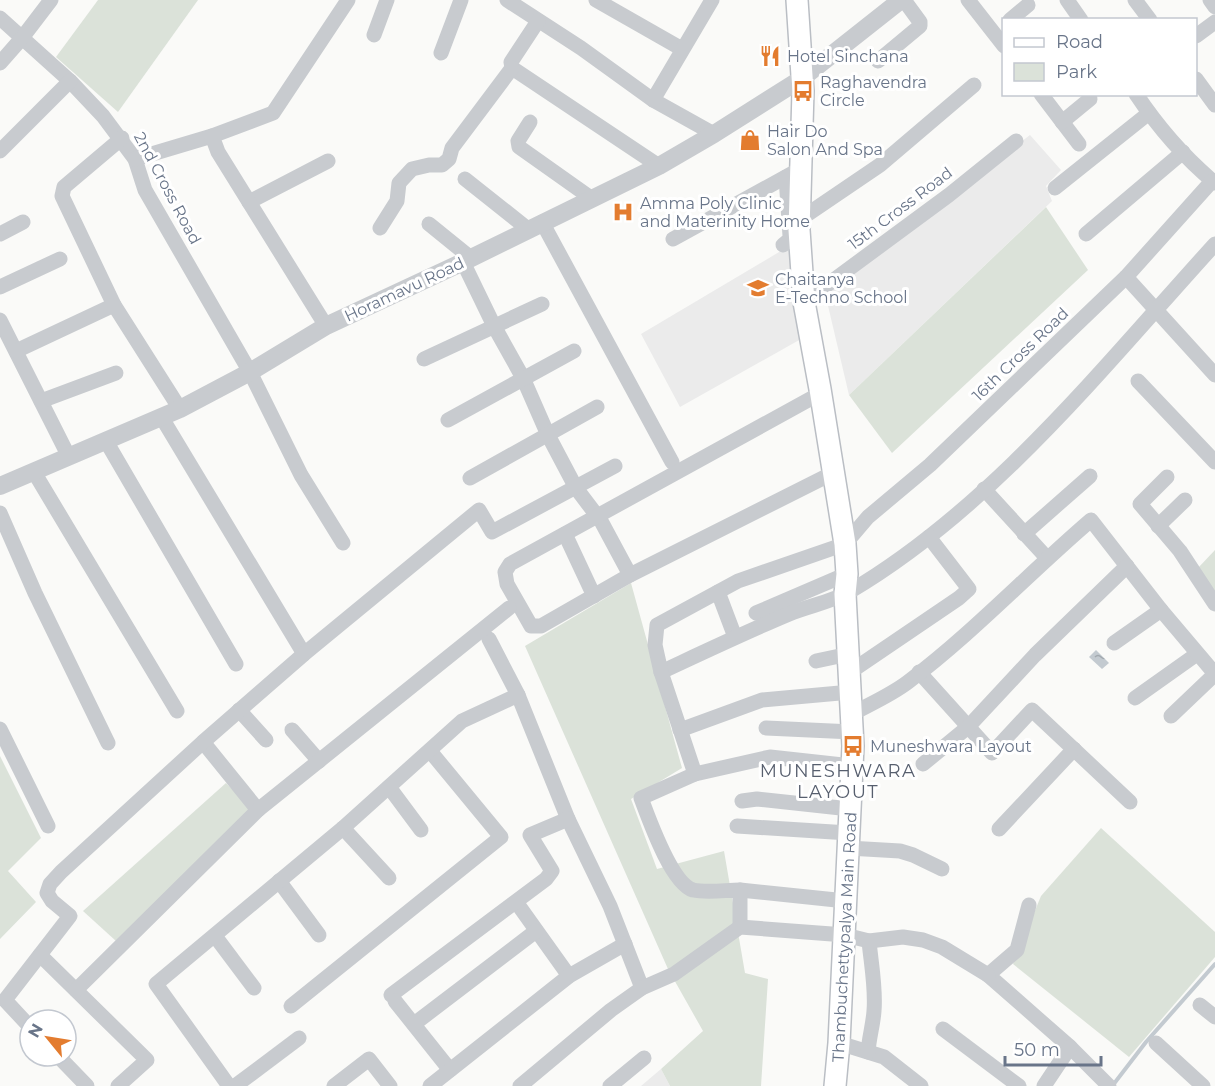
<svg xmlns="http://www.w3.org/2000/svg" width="1215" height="1086" viewBox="0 0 1215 1086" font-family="Montserrat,sans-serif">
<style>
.built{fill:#ebebeb}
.green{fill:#dbe2d9}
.water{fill:url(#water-ripples)}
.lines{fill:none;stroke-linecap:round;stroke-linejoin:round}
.stream{stroke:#c3cad0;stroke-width:4}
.secondary-casing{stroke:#babec4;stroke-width:24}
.minor{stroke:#c8cbcf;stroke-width:15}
.tertiary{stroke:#c8cbcf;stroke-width:18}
.secondary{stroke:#fff;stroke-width:21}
.labels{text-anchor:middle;stroke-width:6;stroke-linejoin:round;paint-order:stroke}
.poi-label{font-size:16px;fill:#697589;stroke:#fff;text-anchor:start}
.street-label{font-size:16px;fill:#697589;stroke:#fff}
.neighbourhood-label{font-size:18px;letter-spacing:1.5px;fill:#575f6e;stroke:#fff}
</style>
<defs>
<pattern id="water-ripples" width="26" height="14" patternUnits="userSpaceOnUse" patternTransform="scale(1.5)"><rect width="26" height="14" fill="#c3cad0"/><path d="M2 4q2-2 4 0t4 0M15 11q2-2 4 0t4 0" fill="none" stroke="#a2a9af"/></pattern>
</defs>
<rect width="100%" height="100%" fill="#fafaf8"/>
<g class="built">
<polygon points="1030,135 1061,170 1046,186 1052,201 849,395 825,293"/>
<polygon points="796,242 801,339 680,407 641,334"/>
<polygon points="661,1069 670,1086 641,1086"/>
</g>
<g class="green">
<polygon points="98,0 198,0 118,112 56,57"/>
<polygon points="1046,207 1088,270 892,453 849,395"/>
<polygon points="1215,550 1215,592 1198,568"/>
<polygon points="631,583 682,768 631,799 657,869 724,851 745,973 768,979 761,1086 670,1086 661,1069 703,1031 668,969 525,646"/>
<polygon points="0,756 41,838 8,871 36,902 0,939"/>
<polygon points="226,783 252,810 116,941 83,911"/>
<polygon points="1101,828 1215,932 1215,957 1129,1057 1013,964 1041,896"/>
</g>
<polygon class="water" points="1096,650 1109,663 1102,669 1089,657"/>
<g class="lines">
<polyline class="stream" points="1113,1085 1146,1042 1215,964"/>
<defs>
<polyline id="secondary" points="797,0 803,91 799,230 804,302 820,389 845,544 847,574 845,594 853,746 839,1043 835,1086"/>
</defs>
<use href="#secondary" class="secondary-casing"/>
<g class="minor">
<polyline points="507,0 581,48 653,100 714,134"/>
<polyline points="596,0 682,49"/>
<polyline points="968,0 1004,46"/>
<polyline points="1067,0 1081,20"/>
<polyline points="1135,0 1150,20"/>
<polyline points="1210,0 1215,7"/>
<polyline points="0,18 70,81 103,116 135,159 145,190 250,372 301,475 343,543"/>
<polyline points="1010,20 1028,5"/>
<polyline points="538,21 511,62 512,68 659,166"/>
<polyline points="374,35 387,0"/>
<polyline points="1196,36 1215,22"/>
<polyline points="441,53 461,0"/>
<polyline points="878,61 920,26 920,22 904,0"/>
<polyline points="0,63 22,38 51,0"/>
<polyline points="1196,79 1215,105"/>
<polyline points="1041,94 1079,144"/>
<path d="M1136,94c22,33 49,64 79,89"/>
<polyline points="653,100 712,0"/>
<polyline points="530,122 518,141 519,147 591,198"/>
<polyline points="1062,122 1090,99"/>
<polyline points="122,138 64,187 62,196 114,305 180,409"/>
<polyline points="0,151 70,81"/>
<polyline points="135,159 212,136"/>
<polyline points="465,179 528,229"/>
<polyline points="1055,188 1149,113"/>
<polyline points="249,202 328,161"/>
<polyline points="799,220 880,165 974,85"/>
<polyline points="542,222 672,462"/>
<polyline points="429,224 471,258"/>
<polyline points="380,228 397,201 399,183 412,169 429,165 442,165 449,159 452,148 512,68"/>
<polyline points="0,234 23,222"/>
<polyline points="1086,234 1183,152"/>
<polyline points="673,239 800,169"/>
<polyline points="783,245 789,240 790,236 786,177"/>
<polyline points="463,262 494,326 523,378 548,435 576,488 601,521 630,575"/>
<polyline points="1126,277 1215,375"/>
<polyline points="0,287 60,259"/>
<polyline points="804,302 949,195 1016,141"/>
<polyline points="0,320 69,457"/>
<polyline points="326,326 218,152 212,136 273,113 348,0"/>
<polyline points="16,351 114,305"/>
<polyline points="424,359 542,304"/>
<polyline points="1138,381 1215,462"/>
<polyline points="821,393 510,564 505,572 507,584 531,626 541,626 630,575 833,473"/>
<polyline points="41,401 116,373"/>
<polyline points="162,418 304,654"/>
<polyline points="448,420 574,351"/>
<polyline points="106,441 236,664"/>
<polyline points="34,472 177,711"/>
<polyline points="1167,477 1140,504 1180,551 1215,604"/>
<polyline points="470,478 597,407"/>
<polyline points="984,489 1047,558"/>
<polyline points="0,513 35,593 108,743"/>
<polyline points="1158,526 1185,500"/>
<polyline points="565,534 594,596"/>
<polyline points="1024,534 1090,476"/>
<polyline points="718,592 735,637"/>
<polyline points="756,613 847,574"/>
<polyline points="489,639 518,695 568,819 610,906 642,988"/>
<polyline points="1114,643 1161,610"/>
<polyline points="816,661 849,654"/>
<path d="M661,672c43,-20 85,-40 128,-58 19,-8 42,-12 60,-22 143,-84 255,-226 366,-348"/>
<polyline points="850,672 959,598 969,589 929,537"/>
<polyline points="919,672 992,753 1032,710 1130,802"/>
<polyline points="1135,698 1197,654"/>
<polyline points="239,710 266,740"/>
<path d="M852,714c18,-10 39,-19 56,-32 65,-49 121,-109 183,-162l70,90 54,64"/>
<polyline points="1171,716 1214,675"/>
<polyline points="766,728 853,732"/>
<polyline points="0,729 48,826"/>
<polyline points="292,730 319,761"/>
<polyline points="680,730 762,700 851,692"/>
<polyline points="203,742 258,810"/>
<polyline points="923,764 968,727 1035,655 1127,566"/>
<polyline points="695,774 770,757 852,766"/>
<polyline points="389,787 421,830"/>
<polyline points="742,801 757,799 850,809"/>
<polyline points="737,826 849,833"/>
<polyline points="343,828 389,878"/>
<polyline points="999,829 1074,749"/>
<polyline points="848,848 900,851 913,855 942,869"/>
<polyline points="279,881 319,935"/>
<polyline points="740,890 846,901"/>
<polyline points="1029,905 1017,950 988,975 1070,1047 1109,1086"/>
<polyline points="519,906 569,976"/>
<path d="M740,927v-37c-14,0 -33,3 -47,0 -22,-7 -44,-71 -52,-92l54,-24 -34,-102 -6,-27 2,-20 81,-44 107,-37 23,-27 62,-52 196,-188 86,-96"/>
<polyline points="215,936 254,988"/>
<polyline points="40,955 147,1060 118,1086"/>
<polyline points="76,990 258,810 509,608"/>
<polyline points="391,995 546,879 552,871 530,835 568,819"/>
<polyline points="395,1001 450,1070"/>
<polyline points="1200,1005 1215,1017"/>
<polyline points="291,1006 501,837 430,751"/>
<polyline points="414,1024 536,931"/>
<polyline points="30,1027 5,1000 70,916 52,901 47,893 50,884 61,872 203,742 304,654 479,510 492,532 615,466"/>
<polyline points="943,1029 1019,1086"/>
<polyline points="839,1043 884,1057 921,1086"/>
<polyline points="1156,1043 1203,1086"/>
<path d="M868,1052c1,-14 5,-27 6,-41 2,-23 -3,-48 -5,-70"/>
<polyline points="58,1056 87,1086"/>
<polyline points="229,1086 156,984 343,828 462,721 518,695"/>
<polyline points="235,1086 299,1038"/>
<polyline points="334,1086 369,1059 390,1086"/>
<polyline points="430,1086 569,976 625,944"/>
<polyline points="520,1086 611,1010 642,988 674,974 740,927 845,935 869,941 903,937 923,940 942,947 988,975"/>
<polyline points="610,1086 644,1058"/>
<polyline points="1044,1086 1070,1047"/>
</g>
<polyline class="tertiary" points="0,486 180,409 250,372 326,326 463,262 659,166 714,134 801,79 901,0"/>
<use href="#secondary" class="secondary"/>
</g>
<defs>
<symbol id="restaurant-bare" viewBox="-9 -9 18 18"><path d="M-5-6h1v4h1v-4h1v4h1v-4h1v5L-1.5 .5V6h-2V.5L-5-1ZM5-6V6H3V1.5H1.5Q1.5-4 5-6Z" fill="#e37c2f" stroke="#fff" stroke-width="2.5" paint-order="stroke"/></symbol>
<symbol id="bus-bare" viewBox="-9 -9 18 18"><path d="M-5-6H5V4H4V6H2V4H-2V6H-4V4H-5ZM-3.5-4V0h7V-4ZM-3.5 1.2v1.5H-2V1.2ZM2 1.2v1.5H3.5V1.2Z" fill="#e37c2f" stroke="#fff" stroke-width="2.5" paint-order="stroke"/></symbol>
<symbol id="shop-bare" viewBox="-9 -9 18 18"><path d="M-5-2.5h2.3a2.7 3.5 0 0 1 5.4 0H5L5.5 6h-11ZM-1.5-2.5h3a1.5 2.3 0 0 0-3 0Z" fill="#e37c2f" stroke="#fff" stroke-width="2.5" paint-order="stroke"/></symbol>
<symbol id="hospital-bare" viewBox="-9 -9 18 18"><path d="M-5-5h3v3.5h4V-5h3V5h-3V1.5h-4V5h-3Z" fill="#e37c2f" stroke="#fff" stroke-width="2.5" paint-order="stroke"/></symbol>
<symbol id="school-bare" viewBox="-9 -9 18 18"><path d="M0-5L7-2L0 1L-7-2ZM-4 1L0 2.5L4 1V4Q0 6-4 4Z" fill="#e37c2f" stroke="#fff" stroke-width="2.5" paint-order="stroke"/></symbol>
</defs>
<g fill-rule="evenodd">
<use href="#restaurant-bare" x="755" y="41" width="30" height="30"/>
<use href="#bus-bare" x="788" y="76" width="30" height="30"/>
<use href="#shop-bare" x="735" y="125" width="30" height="30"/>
<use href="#hospital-bare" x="608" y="197" width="30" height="30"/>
<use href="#school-bare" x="743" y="273" width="30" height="30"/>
<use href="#bus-bare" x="838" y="731" width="30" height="30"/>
</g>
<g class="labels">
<g class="poi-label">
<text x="787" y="62">Hotel Sinchana</text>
<text x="820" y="88">Raghavendra<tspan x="820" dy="18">Circle</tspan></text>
<text x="767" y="137">Hair Do<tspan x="767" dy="18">Salon And Spa</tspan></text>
<text x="640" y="209">Amma Poly Clinic<tspan x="640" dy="18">and Materinity Home</tspan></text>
<text x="775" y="285">Chaitanya<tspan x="775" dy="18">E-Techno School</tspan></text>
<text x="870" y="752">Muneshwara Layout</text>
</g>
<g class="street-label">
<text transform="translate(168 188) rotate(62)" y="6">2nd Cross Road</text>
<text transform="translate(900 208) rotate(-37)" y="6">15th Cross Road</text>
<text transform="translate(404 289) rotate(-25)" y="6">Horamavu Road</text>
<text transform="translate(1020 354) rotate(-44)" y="6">16th Cross Road</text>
<text transform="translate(844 937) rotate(-87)" y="6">Thambuchettypalya Main Road</text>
</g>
<g class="neighbourhood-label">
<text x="838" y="777">MUNESHWARA<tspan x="838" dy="21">LAYOUT</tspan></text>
</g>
</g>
<rect x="1002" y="18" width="195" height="78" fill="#ffffff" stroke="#c3c8d0" stroke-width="1.5"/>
<rect x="1014" y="38" width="30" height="9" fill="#ffffff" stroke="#c3c8d0" stroke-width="1.5"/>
<text x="1056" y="48" font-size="18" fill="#697589">Road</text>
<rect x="1014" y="63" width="30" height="18" fill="#dbe2d9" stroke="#c3c8d0" stroke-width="1.5"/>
<text x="1056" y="78" font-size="18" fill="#697589">Park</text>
<g transform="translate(48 1038) rotate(300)"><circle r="28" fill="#ffffff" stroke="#c3c8d0" stroke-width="1.5"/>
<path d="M0-4.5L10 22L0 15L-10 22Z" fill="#e37c2f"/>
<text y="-9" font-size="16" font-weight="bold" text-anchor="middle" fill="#697589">N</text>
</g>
<path d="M1005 1056v9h96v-9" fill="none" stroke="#697589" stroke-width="3"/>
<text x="1014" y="1056" font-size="18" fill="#697589" stroke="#ffffff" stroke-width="4.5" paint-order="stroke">50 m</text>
</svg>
